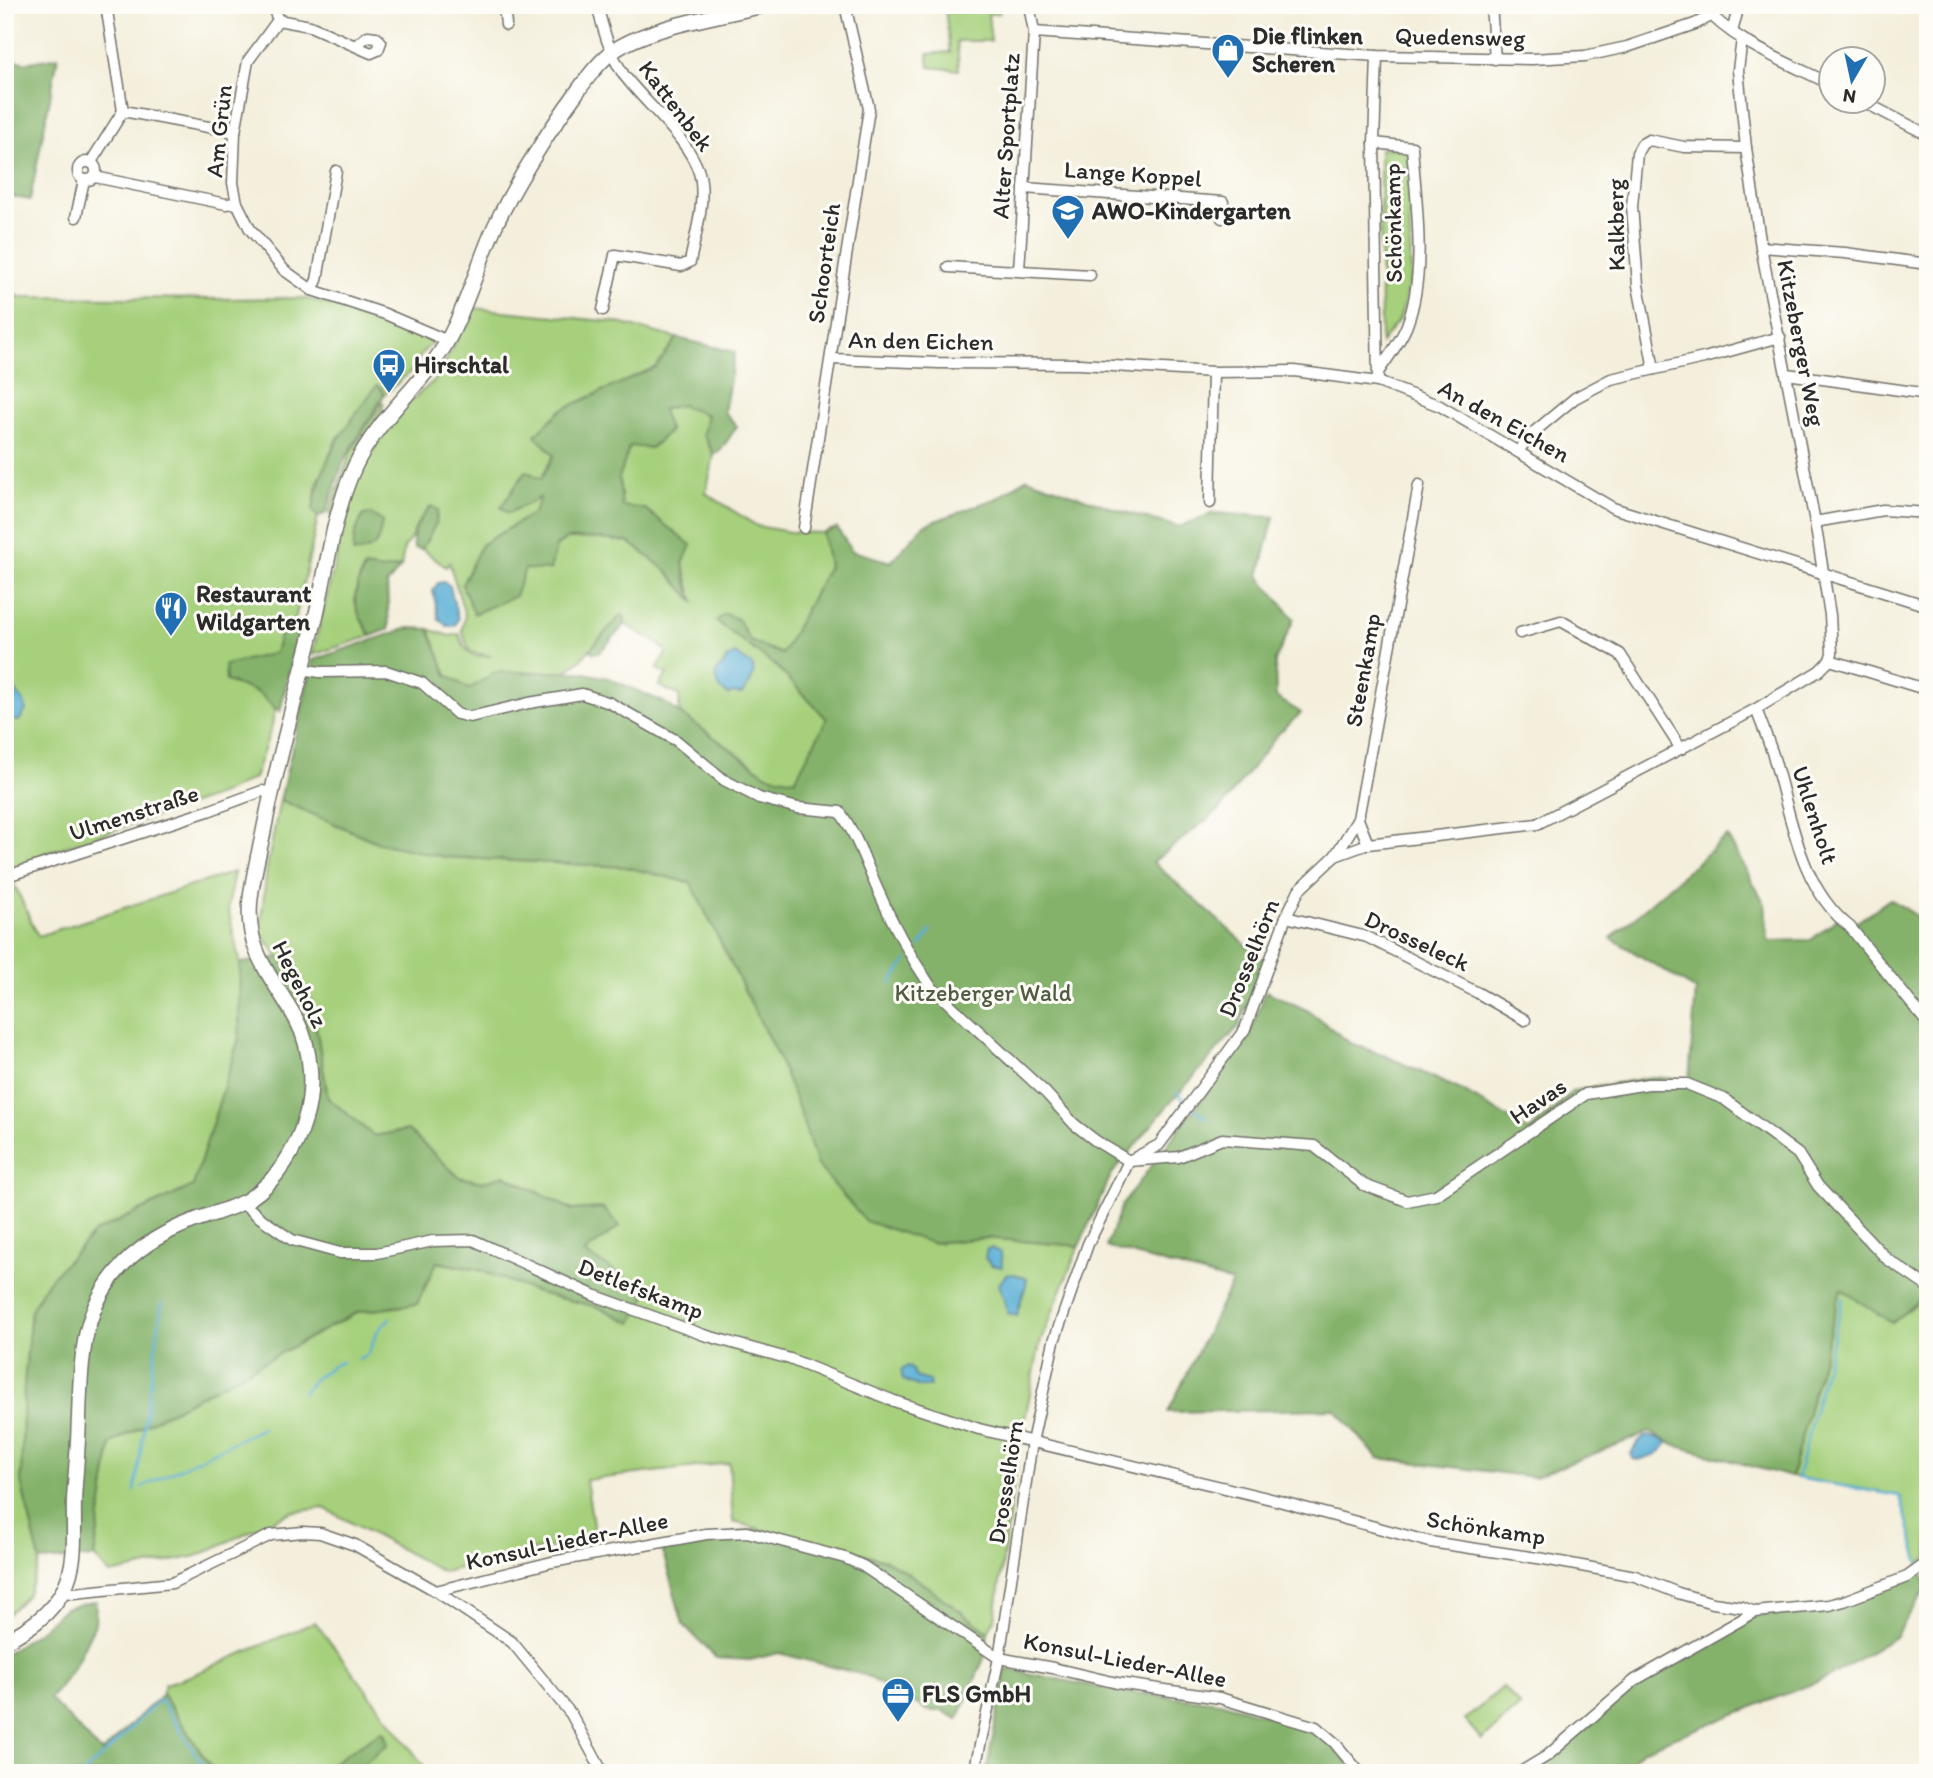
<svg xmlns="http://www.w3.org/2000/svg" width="1933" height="1778" viewBox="0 0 1933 1778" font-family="Itim,sans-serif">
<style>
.green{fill:#a6d07b;stroke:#687e53;stroke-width:2}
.forest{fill:#84b26b;stroke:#586e4b;stroke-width:2}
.water{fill:#59aed5;stroke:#426c80;stroke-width:2}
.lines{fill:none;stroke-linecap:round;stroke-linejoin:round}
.stream{stroke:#59aed5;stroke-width:2.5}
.minor-casing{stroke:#717069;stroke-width:13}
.tertiary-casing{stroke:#717069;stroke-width:17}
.minor{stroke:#fff;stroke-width:10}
.tertiary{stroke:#fff;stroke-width:14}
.labels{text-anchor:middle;stroke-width:6;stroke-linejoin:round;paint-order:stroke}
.poi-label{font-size:24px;font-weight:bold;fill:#2b2b2b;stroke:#fdfcf7;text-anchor:start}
.street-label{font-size:24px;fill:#2b2b2b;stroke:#fdfcf7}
.park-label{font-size:24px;fill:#505d43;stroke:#fdfcf7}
</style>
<rect width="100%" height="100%" fill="#fdfcf7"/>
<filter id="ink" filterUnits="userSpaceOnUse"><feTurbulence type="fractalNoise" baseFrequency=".0143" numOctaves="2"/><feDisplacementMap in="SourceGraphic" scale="14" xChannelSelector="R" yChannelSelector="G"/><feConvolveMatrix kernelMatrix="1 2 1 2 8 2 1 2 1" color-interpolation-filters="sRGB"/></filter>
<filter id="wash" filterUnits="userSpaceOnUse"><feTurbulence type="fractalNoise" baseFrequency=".00686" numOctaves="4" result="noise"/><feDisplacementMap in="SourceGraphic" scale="28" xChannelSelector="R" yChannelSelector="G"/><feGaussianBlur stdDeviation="1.57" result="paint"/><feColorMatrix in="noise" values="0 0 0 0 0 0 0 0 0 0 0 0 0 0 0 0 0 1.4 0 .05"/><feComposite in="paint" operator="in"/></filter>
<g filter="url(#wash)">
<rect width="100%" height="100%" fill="#f4efdc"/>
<g class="green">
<polygon points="957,5 998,5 999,13 988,14 991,41 957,41 959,70 929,67 928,54 950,52 945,8"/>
<polygon points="1380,148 1408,149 1411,277 1400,318 1381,343"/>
<polygon points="5,289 19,297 218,299 304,298 384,319 433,342 422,353 416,367 384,395 382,389 336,440 316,487 313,510 318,517 271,729 254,778 222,794 41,855 10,875 38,936 234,872 228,908 240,963 239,1038 193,1186 95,1232 31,1310 24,1385 21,1482 40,1561 28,1594 5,1617"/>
<path d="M473,308l142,14 62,16 -21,29 -95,43 -26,25 19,20 -13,24 -15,-7 -18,41 33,-16 -7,16 -53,32 44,24 42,-30 25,-1 37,4 38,29 27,31 -11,-39 -62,-57 -2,-29 11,-31 21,2 19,-17 -9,-21 19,-5 27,10 -4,19 11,21 -8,38 51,33 33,6 33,1 6,33 -47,88 -32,-13 -12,-22 -22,2 61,46 50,52 -32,62 -28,-6 -87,-62 -1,-18 -20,-9 8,-12 -10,-5 10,-17 -10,-9 -32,-19v-6l-3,-3 -41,44 -15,13h-70l-27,17 -22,-14 -18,-46 21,7 9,-2c8,20 9,24 32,22l-21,-4 -8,-21 3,-16 -16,-53 -3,5 -24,-18 14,-26 -19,1 -6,14 -7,10 -3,19 -19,3 -18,-3c-14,33 -11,39 7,69l-59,19 44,-176 18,-31 31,-42 31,-27z"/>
<polygon points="382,402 384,404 334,516 329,514 350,454"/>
<polygon points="280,800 379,843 445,857 626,867 691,883 778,1057 800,1112 817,1165 932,1243 985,1238 1079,1246 1040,1343 1017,1459 995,1618 988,1632 914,1577 886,1560 733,1522 729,1463 586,1480 596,1544 541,1549 443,1572 324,1508 291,1512 197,1556 110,1574 94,1557 111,1443 358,1312 417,1304 436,1262 479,1270 542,1294 598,1307 632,1322 631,1281 584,1253 603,1208 572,1210 505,1175 482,1182 459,1177 408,1130 374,1136 328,1098 312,1002 260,932 267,867"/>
<polygon points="1841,1288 1892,1323 1919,1301 1928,1310 1928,1557 1919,1564 1900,1496 1791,1477"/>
<polygon points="315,1622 429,1773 353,1773 388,1744 384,1732 317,1773 215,1773 162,1694 165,1684 190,1676"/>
<polygon points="1503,1687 1520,1706 1482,1740 1465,1720"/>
</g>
<g class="forest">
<polygon points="5,57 25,63 58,57 30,200 5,195"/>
<polygon points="677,338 735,352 724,412 737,426 721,450 714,455 703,434 707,415 680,405 662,409 669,431 651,448 630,446 619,477 622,506 645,509 691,545 683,563 687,584 695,603 667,571 629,542 591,538 567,539 556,546 550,570 525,569 515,596 474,614 462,585 481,545 534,513 540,498 508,513 501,507 526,471 541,479 554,455 535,435 561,410 656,367"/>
<path d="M377,385l5,4 2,6 -41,67 -17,51 -8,4 -5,-7c7,-51 34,-85 64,-125z"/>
<polygon points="1027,478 1121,511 1179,527 1213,513 1274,517 1259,576 1294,619 1275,661 1276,697 1301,713 1278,734 1219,810 1153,862 1265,962 1239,1026 1164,1110 1111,1175 1079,1246 985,1238 932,1243 865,1221 817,1165 800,1112 778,1057 691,883 626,867 445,857 379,843 280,800 313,660 408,628 429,629 447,675 469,689 496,672 580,672 608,678 665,703 767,775 795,780 827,719 777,667 716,621 725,614 738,619 750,641 782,654 829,566 823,533 837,528 852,551 891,562 924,525 997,498"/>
<path d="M431,506l7,4 -2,13 -14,26 -8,-1c-4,-17 6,-29 17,-42z"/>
<path d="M371,514l11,7c-3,22 -5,30 -29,32l2,-20 8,-18z"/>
<path d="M365,567l17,3 19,-3 -14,17 2,45 -18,7c-18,-30 -21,-37 -6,-69z"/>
<polygon points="621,615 625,618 625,624 600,652 593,653 590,649"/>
<polygon points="299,626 280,712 257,692 226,681 225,665 275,653 282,628"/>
<polygon points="1727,836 1765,904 1768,941 1811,940 1838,918 1850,927 1890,899 1928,923 1928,1283 1919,1301 1892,1323 1841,1289 1791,1477 1674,1445 1650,1432 1534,1477 1378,1458 1335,1409 1168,1412 1232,1282 1106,1247 1122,1205 1249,1036 1266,991 1309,1011 1350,1043 1386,1056 1463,1091 1530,1131 1573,1091 1653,1077 1689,1080 1696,990 1611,938"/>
<polygon points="281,957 312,1002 328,1098 374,1136 408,1130 459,1177 482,1182 504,1175 572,1210 603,1208 620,1226 584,1253 631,1281 646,1296 632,1323 598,1307 542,1294 479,1270 437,1262 417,1304 358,1312 111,1443 94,1557 40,1561 21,1482 24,1385 31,1310 47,1282 95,1232 193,1186 239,1038 240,963"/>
<polygon points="755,1529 812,1541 886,1560 914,1577 988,1632 985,1656 958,1719 943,1711 929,1711 864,1675 779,1653 750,1660 716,1658 683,1624 662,1549"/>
<polygon points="1922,1573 1927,1587 1895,1637 1827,1678 1642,1750 1620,1773 1526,1773 1552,1759 1637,1683 1757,1615 1823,1608"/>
<polygon points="96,1601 95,1624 73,1669 50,1699 102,1753 162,1694 215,1773 5,1773 5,1654 43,1628 65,1608"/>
<polygon points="1006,1669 1118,1691 1220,1702 1315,1730 1333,1745 1356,1773 986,1773"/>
<polygon points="382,1731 388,1744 353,1773 317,1773"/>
</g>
<g class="water">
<polygon points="445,582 450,586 458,619 455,626 447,626 439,619 433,591 438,583"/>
<path d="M735,654l18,12c2,13 -4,18 -11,28l-10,-1 -3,2 -9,-6 -5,-15 14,-17z"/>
<polygon points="5,668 14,689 24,702 26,710 19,721 11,720 5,714"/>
<polygon points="991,1248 1001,1253 1002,1267 991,1265 985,1258 987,1249"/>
<path d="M1015,1274l12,5c-2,14 -8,23 -10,37l-9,-2 -9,-30 7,-9z"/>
<polygon points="908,1366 913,1370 915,1377 929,1381 930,1387 920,1387 903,1380 901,1370"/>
<path d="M1649,1436l15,4 3,4c-7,10 -21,18 -34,15l-2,-5c4,-8 8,-16 18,-18z"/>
</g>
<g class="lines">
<g class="stream">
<polyline points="920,946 931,931"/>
<polyline points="891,983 907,960"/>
<polyline points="1177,1093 1185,1101"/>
<polyline points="1194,1108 1206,1118"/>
<polyline points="1843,1298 1797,1478 1900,1496 1919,1564"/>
<polyline points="358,1359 368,1354 377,1332 390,1318"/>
<polyline points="303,1393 314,1379 332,1366 342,1362"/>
<polyline points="142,1487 262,1428"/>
<polyline points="135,1491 162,1303"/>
<polyline points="84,1773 110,1749 160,1699 208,1773"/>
</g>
</g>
</g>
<g filter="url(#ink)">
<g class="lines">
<defs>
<g id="minor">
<polyline points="106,5 123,111"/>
<polyline points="272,5 278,20"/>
<polyline points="504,5 506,25"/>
<path d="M597,5c6,24 13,50 27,70 22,30 73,70 77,107 3,26 -6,54 -11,80l-9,4 -66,-11 -12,55"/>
<polyline points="1491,5 1495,59"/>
<path d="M1702,5c30,37 87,58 130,80"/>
<polyline points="1034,32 1377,56 1532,59 1585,56 1627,47 1695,24 1711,16"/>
<polyline points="1732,32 1739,5"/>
<polyline points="355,46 368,36 376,37 381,42 378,50 371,53 310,26 278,20 248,61 235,132 233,183 237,203 250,229 284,270 312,290 385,314 448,341"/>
<polyline points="1377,56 1374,143 1378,382"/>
<polyline points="1864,102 1928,135"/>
<polyline points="123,111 235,132"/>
<path d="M1374,143l38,4c4,55 15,125 -5,178 -6,16 -19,32 -28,46"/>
<circle cx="87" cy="171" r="9"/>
<polyline points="91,162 123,111"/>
<polyline points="95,177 226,204 237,203"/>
<polyline points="1024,188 1223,202 1222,218"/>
<polyline points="76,217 84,180"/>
<polyline points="1761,247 1845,253 1928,264"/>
<polyline points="948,267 1090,275"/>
<polyline points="1019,270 1034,32 1029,5"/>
<polyline points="312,290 317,280 336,171"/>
<polyline points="831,359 939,363 1080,364 1213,372 1294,371 1378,382 1440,406 1613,508 1928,606"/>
<polyline points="1654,369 1638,285 1632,206 1637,153 1642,144 1649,140 1684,147 1746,148"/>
<polyline points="1787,374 1928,394"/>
<polyline points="1518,452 1529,436 1575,398 1611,379 1704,358 1780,337"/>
<polyline points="1210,503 1213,372"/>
<polyline points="1815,522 1883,510 1928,513"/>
<polyline points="804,528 869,109 845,5"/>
<polyline points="1520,633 1561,621 1620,654 1681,749"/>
<polyline points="1830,660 1928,690"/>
<path d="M302,669l18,3 66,-1 36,12 35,31 13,3 59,-14 53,-9 28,9 67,38 47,39 35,18 39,10 42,4c16,22 25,49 36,74 15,35 34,70 55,101l115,106 28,31 22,17 33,20 50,-4 43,-18 92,7 50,39 43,16 29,-6 150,-101 62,-10h39l37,15 74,55 20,32 69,73 41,28"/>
<path d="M1756,709c6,16 12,31 17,46 18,59 26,132 77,172l78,97"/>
<polyline points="1358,819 1368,844"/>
<polyline points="1335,856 1358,819 1419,485"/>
<polyline points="10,875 208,811 262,791 271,793"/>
<polyline points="1286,917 1367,937 1478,993 1525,1020"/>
<polyline points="243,1203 259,1217 292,1240 340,1253 377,1253 433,1241 473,1240 593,1295 704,1335 790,1359 894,1401 979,1429 1279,1501 1430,1542 1544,1559 1635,1576 1678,1593 1713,1603 1742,1607 1755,1612 1829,1605 1844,1601 1907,1577 1928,1562"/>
<polyline points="436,1591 552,1562 706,1534 747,1532 845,1558 863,1566 999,1658 1053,1668 1117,1683 1220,1698 1316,1727 1334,1742 1360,1773"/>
<polyline points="63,1592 74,1593 172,1583 271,1535 303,1532 320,1533 355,1545 436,1591 512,1642 571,1714 603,1773"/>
<polyline points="974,1773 999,1658 1032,1442 1054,1341 1088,1244 1129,1161 1159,1145 1245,1029 1286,917 1299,890 1335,856 1368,844 1537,824 1756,709 1819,671 1830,660 1832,653 1830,615 1815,522 1761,247 1746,148 1738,70 1742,39"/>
<polyline points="1519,1773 1547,1756 1635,1680 1755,1612"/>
</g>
<path id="tertiary" d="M5,1641c24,-12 46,-27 59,-52 14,-28 9,-59 10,-89 1,-20 3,-40 4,-60 2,-36 1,-73 9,-109 14,-57 53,-90 106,-110 18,-7 39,-12 56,-22 28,-18 47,-49 56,-80 9,-29 7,-70 -8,-98 -22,-42 -51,-65 -47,-118 2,-23 8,-46 13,-69 14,-72 34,-142 52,-214 12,-50 18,-107 40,-154 25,-53 75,-85 99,-138 16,-33 26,-69 41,-102 18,-38 48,-86 72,-120 14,-19 27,-40 45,-54 36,-26 109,-36 153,-47"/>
</defs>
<use href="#minor" class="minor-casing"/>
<use href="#tertiary" class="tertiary-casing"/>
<use href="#minor" class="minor"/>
<use href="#tertiary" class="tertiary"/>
</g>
</g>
<defs>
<symbol id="shop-pin" viewBox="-11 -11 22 30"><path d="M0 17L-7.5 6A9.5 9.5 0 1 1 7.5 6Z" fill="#1f6fb2" stroke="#fdfcf7"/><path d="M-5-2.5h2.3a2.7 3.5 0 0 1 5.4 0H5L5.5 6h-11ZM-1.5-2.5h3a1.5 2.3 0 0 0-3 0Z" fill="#fff"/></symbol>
<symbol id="school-pin" viewBox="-11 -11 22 30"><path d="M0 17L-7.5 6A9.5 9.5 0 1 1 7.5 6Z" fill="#1f6fb2" stroke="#fdfcf7"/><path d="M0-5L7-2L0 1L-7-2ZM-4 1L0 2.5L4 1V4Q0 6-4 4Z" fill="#fff"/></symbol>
<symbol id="bus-pin" viewBox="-11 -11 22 30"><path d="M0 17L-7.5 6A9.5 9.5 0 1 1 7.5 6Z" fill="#1f6fb2" stroke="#fdfcf7"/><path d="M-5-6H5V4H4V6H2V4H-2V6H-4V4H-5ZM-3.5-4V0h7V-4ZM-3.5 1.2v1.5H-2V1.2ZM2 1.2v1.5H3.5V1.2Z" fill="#fff"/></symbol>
<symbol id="restaurant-pin" viewBox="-11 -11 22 30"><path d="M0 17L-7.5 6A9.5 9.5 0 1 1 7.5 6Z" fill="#1f6fb2" stroke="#fdfcf7"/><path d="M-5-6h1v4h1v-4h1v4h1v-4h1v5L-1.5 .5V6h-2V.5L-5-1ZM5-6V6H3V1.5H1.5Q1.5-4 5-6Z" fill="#fff"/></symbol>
<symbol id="office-pin" viewBox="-11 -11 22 30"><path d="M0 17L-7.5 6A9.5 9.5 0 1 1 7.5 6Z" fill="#1f6fb2" stroke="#fdfcf7"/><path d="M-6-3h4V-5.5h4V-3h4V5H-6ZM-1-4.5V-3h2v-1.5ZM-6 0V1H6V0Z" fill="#fff"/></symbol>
</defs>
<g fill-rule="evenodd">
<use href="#shop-pin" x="1209" y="31" width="38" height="52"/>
<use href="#school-pin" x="1049" y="192" width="38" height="52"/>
<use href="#bus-pin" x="370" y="346" width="38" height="52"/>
<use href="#restaurant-pin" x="152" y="589" width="38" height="52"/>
<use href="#office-pin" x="879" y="1675" width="38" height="52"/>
</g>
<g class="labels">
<g class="poi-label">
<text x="1252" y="44">Die flinken<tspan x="1252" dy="28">Scheren</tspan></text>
<text x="1092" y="219">AWO-Kindergarten</text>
<text x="414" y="373">Hirschtal</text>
<text x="196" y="602">Restaurant<tspan x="196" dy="28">Wildgarten</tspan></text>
<text x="922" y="1702">FLS GmbH</text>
</g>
<g class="street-label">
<text transform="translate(1460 37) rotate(1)" y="8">Quedensweg</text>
<text transform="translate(676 106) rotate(53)" y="8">Kattenbek</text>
<text transform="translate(219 131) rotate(-84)" y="8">Am Grün</text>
<text transform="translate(1006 136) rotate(-86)" y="8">Alter Sportplatz</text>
<text transform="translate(1133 174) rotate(4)" y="8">Lange Koppel</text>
<text transform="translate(1393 223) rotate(-91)" y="8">Schönkamp</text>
<text transform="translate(1616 225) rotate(-91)" y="8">Kalkberg</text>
<text transform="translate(824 263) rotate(-82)" y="8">Schoorteich</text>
<text transform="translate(921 341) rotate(1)" y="8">An den Eichen</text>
<text transform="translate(1801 343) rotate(79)" y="8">Kitzeberger Weg</text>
<text transform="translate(1504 421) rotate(29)" y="8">An den Eichen</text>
<text transform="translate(1363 670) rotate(-80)" y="8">Steenkamp</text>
<text transform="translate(134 813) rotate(-18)" y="8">Ulmenstraße</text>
<text transform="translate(1815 815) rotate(72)" y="8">Uhlenholt</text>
<text transform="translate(1417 941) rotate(25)" y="8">Drosseleck</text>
<text transform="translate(1249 958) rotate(-68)" y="8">Drosselhörn</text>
<text transform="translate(300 984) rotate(63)" y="8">Hegeholz</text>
<text transform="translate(1538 1101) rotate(-34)" y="8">Havas</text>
<text transform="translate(641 1289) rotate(21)" y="8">Detlefskamp</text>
<text transform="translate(1006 1482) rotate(-81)" y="8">Drosselhörn</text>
<text transform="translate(1486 1528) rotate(9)" y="8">Schönkamp</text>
<text transform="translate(567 1541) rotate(-12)" y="8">Konsul-Lieder-Allee</text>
<text transform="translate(1125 1660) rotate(11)" y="8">Konsul-Lieder-Allee</text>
</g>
<g class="park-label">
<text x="983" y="1001">Kitzeberger Wald</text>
</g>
</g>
<rect width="1933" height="1778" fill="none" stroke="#fdfcf7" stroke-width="28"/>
<g transform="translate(1852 80) rotate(189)"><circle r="33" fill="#fdfcf7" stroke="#a9a8a5" stroke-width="2"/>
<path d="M0-5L12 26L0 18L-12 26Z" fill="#1f6fb2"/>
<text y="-10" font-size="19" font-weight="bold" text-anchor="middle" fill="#2b2b2b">N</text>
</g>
</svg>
